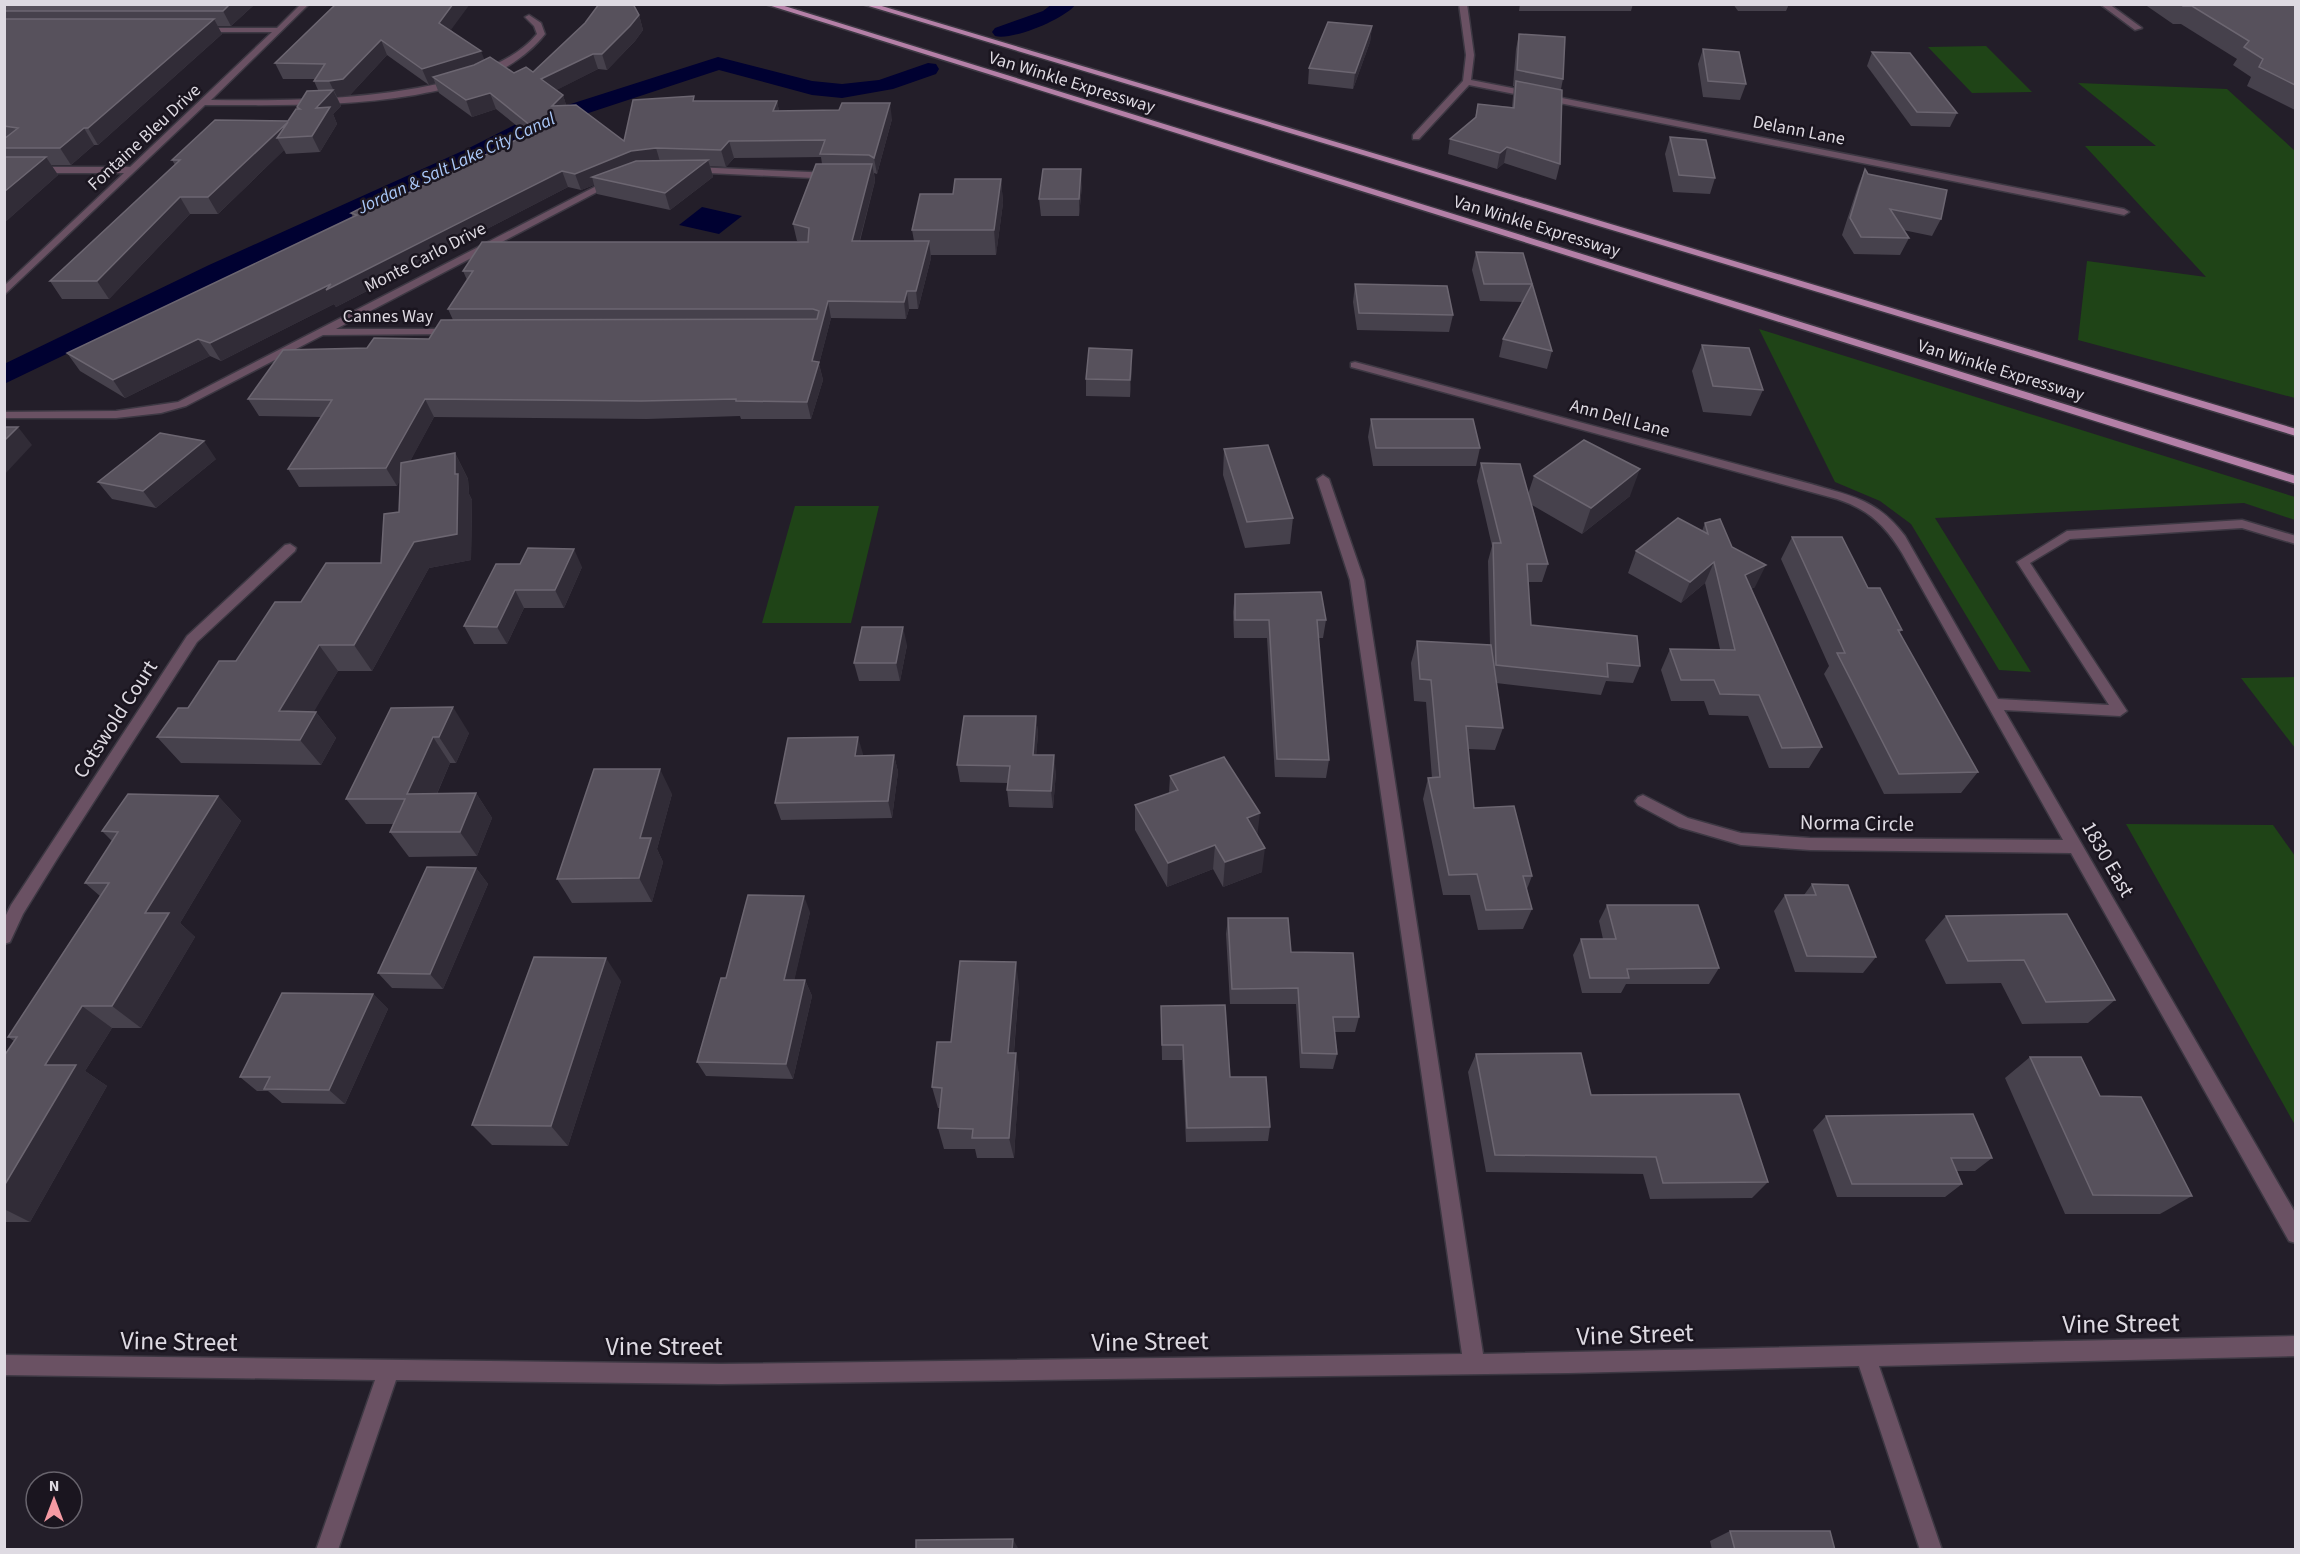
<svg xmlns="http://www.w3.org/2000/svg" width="2300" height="1554" viewBox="0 0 2300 1554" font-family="'Source Sans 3',sans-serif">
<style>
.green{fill:#1f4417}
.water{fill:#000131}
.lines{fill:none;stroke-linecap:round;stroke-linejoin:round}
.canal{fill:#000131;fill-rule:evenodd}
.minor-casing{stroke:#3d3843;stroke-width:3}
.major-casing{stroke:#3d3843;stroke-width:3}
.minor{fill:#6a5163;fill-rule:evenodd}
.major{fill:#b480a7;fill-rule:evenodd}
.wall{fill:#46414c}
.shaded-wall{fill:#312c37}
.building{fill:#57515c;stroke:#6c6671;stroke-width:1.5}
.labels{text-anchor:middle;stroke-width:5;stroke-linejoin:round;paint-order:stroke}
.far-street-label{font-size:18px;fill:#dedae2;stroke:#1a151f}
.far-water-label{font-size:18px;font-style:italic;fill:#aac8f9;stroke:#1a151f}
.street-label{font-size:21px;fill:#dedae2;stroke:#1a151f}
.near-street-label{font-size:26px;fill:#dedae2;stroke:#1a151f}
</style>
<rect width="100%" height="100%" fill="#231e29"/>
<g class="green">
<polygon points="1986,46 2032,92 1972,93 1928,47"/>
<polygon points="2078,83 2227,89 2295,151 2295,398 2078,340 2087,261 2206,277 2085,146 2156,146"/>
<polygon points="1759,329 2295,497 2295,520 2244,503 1935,518 2031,672 1999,670 1911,524 1880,501 1835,482"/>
<polygon points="795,506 879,506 851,623 762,623"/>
<polygon points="2295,677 2296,677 2295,748 2241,678"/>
<polygon points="2126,824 2273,825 2295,856 2295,1125"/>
</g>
<polygon class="water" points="702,207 742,216 719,234 679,225"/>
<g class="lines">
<g class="canal">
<path d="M1052,4h24c-11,15 -64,37 -81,32l-3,-4 3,-4 48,-17z"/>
<polygon points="718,57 812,81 842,84 879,80 928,63 936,64 939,69 936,74 893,89 842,98 812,95 719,70 546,127 485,158 227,277 4,384 4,364 209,265 469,148 530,117"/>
</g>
<defs>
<g id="minor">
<path d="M301,4h8l-98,96c82,1 163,0 244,-20l4,3c-11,7 -31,9 -44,12 -70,12 -139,10 -210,10l-201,190v-9l120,-113h-120v-6h126l142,-135h-75v-4h80z"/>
<polygon points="1459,4 1467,4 1474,55 1471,80 2124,209 2129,212 2124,215 1469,85 1419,139 1413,139 1413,135 1463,81 1466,55"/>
<polygon points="2100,4 2109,4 2142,28 2135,30"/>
<path d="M529,15l12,8 4,11c-12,16 -44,42 -65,41v-4c22,-9 42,-19 57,-37l-3,-8 -9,-9z"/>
<polygon points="692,167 833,173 838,176 833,179 689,172 687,170"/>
<polygon points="610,179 618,181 336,329 451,329 456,332 455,334 323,335 186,406 161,413 116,418 4,418 4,412 116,411 178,402"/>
<path d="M1355,362l456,122c41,12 67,16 94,52l93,163 111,6 -92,-143 50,-31 175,-11 54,16v8l-54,-16 -172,11 -40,24 97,148 -7,5 -116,-6 292,504v29l-7,-2 -218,-388 -261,-3 -69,-5 -62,-18 -41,-22 -3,-4 3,-4 5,-2 45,23 53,15 69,5 253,2 -161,-287c-17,-28 -34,-44 -65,-54l-486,-132v-4z"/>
<polygon points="1323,475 1329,479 1364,580 1483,1354 2296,1336 2296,1356 1879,1366 1942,1550 1920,1550 1859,1366 1569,1373 720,1384 396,1380 338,1550 316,1550 375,1380 4,1375 4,1355 720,1364 1462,1354 1350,580 1317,479"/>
<polygon points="290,544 296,548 295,551 197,642 57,859 23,914 10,942 4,944 4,919 11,905 187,636 285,545"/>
</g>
<g id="major">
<polygon points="765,4 778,4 2296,476 2296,484"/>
<polygon points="862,4 875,4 2296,429 2296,436"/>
</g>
</defs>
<use href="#minor" class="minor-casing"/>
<use href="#major" class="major-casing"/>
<use href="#minor" class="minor"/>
<use href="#major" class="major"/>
</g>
<g class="wall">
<polygon points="4,4 255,4 231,26 217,26 222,34 98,145 94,145 71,165 51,165 58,175 4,223"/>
<polygon points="336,4 451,30 484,60 514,73 533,72 639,15 643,30 635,41 607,70 598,69 556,90 563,95 566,105 624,141 695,101 777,101 779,111 892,119 877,174 874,173 875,181 860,241 914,241 912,230 953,194 1001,179 1003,203 996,255 931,255 931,258 918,309 909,309 906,319 831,318 819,364 823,380 811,419 741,419 740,416 647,419 434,417 410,461 455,453 468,479 469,494 472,500 471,560 429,568 372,671 338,671 313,712 316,712 336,738 321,765 181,763 157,737 236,661 301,602 381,563 399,512 400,479 397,486 299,487 288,469 321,417 259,416 248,399 367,348 429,339 453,320 448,309 467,280 463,271 801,242 797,241 793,224 822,164 821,157 734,158 726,167 710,166 713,177 670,210 597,194 594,185 581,190 568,187 336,307 334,304 221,361 210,356 125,398 80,371 67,353 353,217 351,213 400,197 527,134 496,109 472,117 439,93 435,83 429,85 387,55 350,95 337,97 341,106 333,114 337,124 320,152 286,154 284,150 218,214 190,214 109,299 62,299 50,281 175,165 172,160 288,121 298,109 297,107 318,90 314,81 315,79 283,79 275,63"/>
<polygon points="1520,4 1633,4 1631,11 1519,11"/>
<polygon points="1733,4 1789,4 1786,11 1738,11"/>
<polygon points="2144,4 2295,4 2295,110 2247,86 2251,77 2233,65 2237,59 2181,24 2173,24"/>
<polygon points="1372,26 1370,42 1353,89 1308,84 1309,68"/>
<polygon points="1519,34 1563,79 1561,89 1560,164 1556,180 1504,163 1497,169 1448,154 1450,139 1475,118 1478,104 1512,107 1514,86 1513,86 1516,49"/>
<polygon points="1703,49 1746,84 1740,100 1703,97 1698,64"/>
<polygon points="1872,52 1957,113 1950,127 1911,126 1867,66"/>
<polygon points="1670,137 1715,178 1710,194 1673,192 1665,154"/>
<polygon points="1865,169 1868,174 1941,219 1932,236 1903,230 1909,238 1900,255 1854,254 1842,235 1858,186"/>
<polygon points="1082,185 1079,216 1041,216 1039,199"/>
<polygon points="1476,252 1523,253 1552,351 1547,369 1499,357 1503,339 1523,302 1480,301 1472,270"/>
<polygon points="1355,284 1453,315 1449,332 1357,330 1353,302"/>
<polygon points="1702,345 1763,390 1751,416 1703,412 1692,371"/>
<polygon points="1132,350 1132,367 1130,397 1086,396 1086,379"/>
<polygon points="1371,419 1480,448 1476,466 1373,466 1368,437"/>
<polygon points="1224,449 1293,518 1290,544 1245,548 1223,475"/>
<polygon points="216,459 156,508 112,499 98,482"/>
<polygon points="1481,463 1528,494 1534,476 1630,496 1582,534 1532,505 1548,564 1542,582 1528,582 1531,625 1640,666 1633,683 1606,681 1601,695 1496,683 1503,728 1495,750 1468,749 1474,808 1532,876 1527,889 1532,909 1523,929 1478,930 1470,895 1443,895 1423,799 1428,778 1432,778 1426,702 1414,701 1411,663 1417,641 1490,645 1488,561 1492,546 1477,481"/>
<polygon points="1705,523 1732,547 1755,587 1751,589 1822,747 1809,768 1769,768 1748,716 1709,715 1704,701 1671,701 1661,670 1670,649 1720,649 1705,583 1681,603 1628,573 1636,551 1702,531"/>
<polygon points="1792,537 1868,588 1902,630 1899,633 1978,772 1961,793 1884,794 1824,674 1829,666 1781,559"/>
<polygon points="496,564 582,567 564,608 524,608 507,644 474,644 464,626"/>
<polygon points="1235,594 1326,620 1323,638 1318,638 1329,760 1326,778 1275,777 1267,638 1234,638 1233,612"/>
<polygon points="907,645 900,681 859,681 854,663"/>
<polygon points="391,708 469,733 456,763 450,763 437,794 476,793 492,818 477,856 409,857 390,832 393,824 366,824 346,799"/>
<polygon points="1036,716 1038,734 1036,755 1056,772 1053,808 1009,807 1007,790 1008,783 960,782 957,765"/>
<polygon points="863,754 863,756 894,755 898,772 892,818 781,820 775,803"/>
<polygon points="1170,776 1257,835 1262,872 1223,887 1213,869 1167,887 1135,830 1135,805 1169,793"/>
<polygon points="672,794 657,849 663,862 652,902 572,903 557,879"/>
<polygon points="218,796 241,821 180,923 195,937 141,1028 112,1028 85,1071 107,1086 30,1222 4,1222 4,1056 14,1041 8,1037 100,896 85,883 112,841 102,831"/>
<polygon points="476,868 488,884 443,989 392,988 378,973"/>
<polygon points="1812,884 1876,957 1863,973 1795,972 1774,911 1785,895 1804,895"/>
<polygon points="1607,905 1719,968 1709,984 1626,984 1621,993 1582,993 1573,955 1581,939 1603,939 1599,921"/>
<polygon points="810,912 794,980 805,980 812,996 793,1079 706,1076 697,1062 726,978"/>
<polygon points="1946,916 2115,1000 2088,1023 2022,1024 2001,983 1946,984 1925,940"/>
<polygon points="1228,918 1291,952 1359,1017 1355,1032 1335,1032 1337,1054 1333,1069 1300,1068 1296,1004 1230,1004 1226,934"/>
<polygon points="621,981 568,1146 492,1145 472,1125"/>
<polygon points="1019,985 1014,1053 1019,1075 1014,1158 977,1158 975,1149 944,1149 938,1128 940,1108 938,1108 932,1087 951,1042"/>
<polygon points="373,994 388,1009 345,1104 282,1103 268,1091 257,1091 240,1077"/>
<polygon points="1161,1006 1230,1077 1270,1127 1268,1141 1186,1142 1182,1060 1162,1060"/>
<polygon points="1476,1054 1591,1095 1768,1182 1752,1198 1650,1199 1643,1174 1486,1172 1468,1072"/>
<polygon points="2030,1057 2100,1096 2192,1196 2160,1214 2065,1214 2005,1078"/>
<polygon points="1826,1116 1992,1158 1975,1171 1957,1171 1962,1184 1945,1197 1837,1197 1813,1130"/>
<polygon points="1730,1531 1835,1550 1712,1550 1710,1541"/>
</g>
<g class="shaded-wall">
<polygon points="230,4 255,4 231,26 223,11"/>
<polygon points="453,4 470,4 445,38 439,23"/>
<polygon points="639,15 643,30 635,41 607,70 602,54"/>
<polygon points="214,19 222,34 98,145 88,128"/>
<polygon points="1372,26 1370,42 1353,89 1355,73"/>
<polygon points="381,40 387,55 350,95 337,97 329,81"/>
<polygon points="481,51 487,66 433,77 435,83 429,85 422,69"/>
<polygon points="593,54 598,69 547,95 541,79"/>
<polygon points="333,90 341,106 333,114 337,124 320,152 312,136 316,108"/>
<polygon points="490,93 496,109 472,117 466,100"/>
<polygon points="563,95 568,111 552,106"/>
<polygon points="777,101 780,117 773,111"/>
<polygon points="890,103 892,119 877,174 874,158"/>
<polygon points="288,122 277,138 284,150 218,214 208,197"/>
<polygon points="84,128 94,145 71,165 60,148"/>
<polygon points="729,141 734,158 726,167 721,150"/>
<polygon points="1507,147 1504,163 1497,169 1500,153"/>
<polygon points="656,148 661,165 592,177 594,185 581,190 575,174 631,151"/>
<polygon points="46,157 58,175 4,223 4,192"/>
<polygon points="708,160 713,177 670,210 665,193"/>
<polygon points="872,164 875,181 855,258 852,241"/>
<polygon points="1081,169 1082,185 1079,216 1079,199"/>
<polygon points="562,171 568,187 336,307 334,304 221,361 210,343"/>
<polygon points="1001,179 1003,203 996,255 994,230"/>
<polygon points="180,197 190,214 109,299 97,281"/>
<polygon points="929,241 931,258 918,309 916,291"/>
<polygon points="907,291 909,309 906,319 904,302"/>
<polygon points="828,301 831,318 819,364 823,380 811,419 807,402 812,361"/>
<polygon points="198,339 210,356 125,398 113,380"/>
<polygon points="1132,350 1132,367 1130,397 1130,380"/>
<polygon points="425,399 434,417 397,486 386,468"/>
<polygon points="18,427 32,445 4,475 4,441"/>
<polygon points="204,441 216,459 156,508 143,491"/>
<polygon points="455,453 468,479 469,494 472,500 471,560 429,568 372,671 354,645 414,542 455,474"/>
<polygon points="1640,469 1630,496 1582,534 1591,508"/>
<polygon points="574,549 582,567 564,608 555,590"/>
<polygon points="1714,562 1705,583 1681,603 1690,582"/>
<polygon points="1766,565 1755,587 1734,596 1745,575"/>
<polygon points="515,590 524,608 507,644 497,627"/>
<polygon points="903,627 907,645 900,681 896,663"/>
<polygon points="319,645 338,671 299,737 279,711"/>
<polygon points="453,707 469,733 456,763 439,737"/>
<polygon points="316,712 336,738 321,765 300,740"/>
<polygon points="1036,716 1038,734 1035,772 1033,755"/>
<polygon points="433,737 450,763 426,819 407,794"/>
<polygon points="858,737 863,754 860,773 855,756"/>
<polygon points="894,755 898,772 892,818 888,801"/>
<polygon points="1054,755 1056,772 1053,808 1051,791"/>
<polygon points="660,769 672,794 657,849 663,862 652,902 639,878 640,838"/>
<polygon points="476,793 492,818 477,856 460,832"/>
<polygon points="218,796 241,821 180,923 195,937 141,1028 112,1006 145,913"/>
<polygon points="1260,813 1257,838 1247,818"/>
<polygon points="1215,845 1213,869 1167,887 1168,863"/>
<polygon points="1265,848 1262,872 1223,887 1225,862"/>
<polygon points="476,868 488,884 443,989 430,974"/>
<polygon points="804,896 810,912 791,995 784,980"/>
<polygon points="606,958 621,981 568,1146 551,1126"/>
<polygon points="1016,962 1019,985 1012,1075 1008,1053"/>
<polygon points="805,980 812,996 793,1079 786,1064"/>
<polygon points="373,994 388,1009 345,1104 329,1090"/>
<polygon points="82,1006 112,1028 85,1071 107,1086 30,1222 4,1209 4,1186 45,1065"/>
<polygon points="1016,1053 1019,1075 1014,1158 1009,1138"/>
<polygon points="1013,1539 1018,1548 1018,1550 1012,1550"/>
</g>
<g class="building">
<polygon points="4,4 230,4 223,11 4,11"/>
<polygon points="336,4 453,4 439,23 481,51 422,69 381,40 343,79 329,81 314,81 325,64 275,63"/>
<polygon points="599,4 633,4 639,15 630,26 602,54 593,54 541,79 563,95 552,106 576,105 624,141 633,100 694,96 693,101 777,101 773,111 839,110 842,103 890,103 874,158 869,155 820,154 825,140 729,141 721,150 656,148 631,151 575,174 562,171 326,290 331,284 210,343 198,339 113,380 67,353 357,215 351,213 390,193 400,197 536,130 490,93 466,100 433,77 474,65 490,57 514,73 526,67 533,72 585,23"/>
<polygon points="2180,4 2295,4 2295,85 2259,67 2263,59 2244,47 2249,41 2192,6 2183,6"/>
<polygon points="4,19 214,19 88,128 84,128 60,148 4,148 4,139 18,128 4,126"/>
<polygon points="1328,22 1372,26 1355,73 1309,68"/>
<polygon points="1519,34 1565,37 1563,79 1517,70"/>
<polygon points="1703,49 1739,52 1746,84 1708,81"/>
<polygon points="1872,52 1910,53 1957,113 1917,112"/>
<polygon points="1516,81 1562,90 1560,164 1507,147 1500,153 1450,139 1476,117 1478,104 1514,108"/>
<polygon points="333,90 316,108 330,107 312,136 277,138 288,122 208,197 180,197 97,281 50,281 180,160 172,160 215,120 288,121 296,109 300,109 297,107 307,91"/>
<polygon points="1670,137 1706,140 1715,178 1679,175"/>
<polygon points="4,157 46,157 4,192"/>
<polygon points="708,160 665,193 592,177 636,161"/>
<polygon points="816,164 872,164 852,241 929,241 916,291 907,291 904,302 828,301 812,361 819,362 807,402 736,401 736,399 641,401 425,399 386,468 288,469 332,400 248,399 283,350 367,348 374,338 429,339 441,320 817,319 819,311 813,309 448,309 473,271 463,271 482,242 808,242 809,228 793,224"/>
<polygon points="1043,169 1081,169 1079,199 1039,199"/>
<polygon points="1865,169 1868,174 1947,190 1941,219 1890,209 1909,238 1861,237 1850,218"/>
<polygon points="955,179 1001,179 994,230 912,230 920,194 953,194"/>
<polygon points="1476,252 1523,253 1552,351 1503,339 1532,284 1484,284"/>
<polygon points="1355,284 1447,286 1453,315 1359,313"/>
<polygon points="1702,345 1749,348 1763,390 1713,386"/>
<polygon points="1089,348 1132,350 1130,380 1086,379"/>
<polygon points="1371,419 1473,419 1480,448 1376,448"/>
<polygon points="4,427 18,427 4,441"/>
<polygon points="160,433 204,441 143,491 98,482"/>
<polygon points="1584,440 1640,469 1591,508 1534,476"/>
<polygon points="1268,445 1293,518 1247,522 1224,449"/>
<polygon points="455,453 455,474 458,474 457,534 414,542 354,645 319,645 279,711 316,712 300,740 157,737 178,708 188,708 219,661 236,661 275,602 301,602 326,563 381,563 384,514 399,512 401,463"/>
<polygon points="1481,463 1520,464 1548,564 1527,564 1531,625 1637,636 1640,666 1607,663 1608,677 1496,665 1493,543 1501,543"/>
<polygon points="1678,518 1708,534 1705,523 1720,519 1732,547 1766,565 1745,575 1822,747 1782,748 1759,695 1720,694 1714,680 1681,680 1670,649 1735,650 1714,562 1690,582 1636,551"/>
<polygon points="1792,537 1842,537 1868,588 1880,588 1902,630 1898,630 1978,772 1899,774 1837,653 1845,653"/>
<polygon points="528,548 574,549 555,590 515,590 497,627 464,626 496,564 520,564"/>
<polygon points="1321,592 1326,620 1317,620 1329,760 1277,759 1269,620 1235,620 1235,594"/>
<polygon points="862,627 903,627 896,663 854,663"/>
<polygon points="1417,641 1491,645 1503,728 1466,726 1474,808 1514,806 1532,876 1523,876 1532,909 1486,910 1477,874 1449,875 1428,778 1440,777 1431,680 1420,679"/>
<polygon points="453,707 439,737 433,737 407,794 476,793 460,832 390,832 405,799 346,799 391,708"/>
<polygon points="964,716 1036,716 1033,755 1054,755 1051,791 1007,790 1010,766 957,765"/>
<polygon points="858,737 855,756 894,755 888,801 775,803 788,738"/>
<polygon points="1224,757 1260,813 1247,818 1265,848 1225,862 1215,845 1168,863 1135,805 1178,790 1170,776"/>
<polygon points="594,769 660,769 640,838 651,838 639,878 557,879"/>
<polygon points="128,794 218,796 145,913 169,913 112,1006 82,1006 45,1065 76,1065 4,1186 4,1056 17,1037 8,1037 109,883 85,883 118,832 102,831"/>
<polygon points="427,867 476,868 430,974 378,973"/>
<polygon points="1812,884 1848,885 1876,957 1807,956 1785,895 1816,895"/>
<polygon points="748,895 804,896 784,980 805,980 786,1064 697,1062 721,978 726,978"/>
<polygon points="1607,905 1698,905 1719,968 1627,969 1629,978 1590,978 1581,939 1616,939"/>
<polygon points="2067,914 2115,1000 2046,1002 2024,960 1968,961 1946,916"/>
<polygon points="1228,918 1288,918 1291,952 1353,953 1359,1017 1333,1017 1337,1054 1302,1053 1298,988 1232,989"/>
<polygon points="534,957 606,958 551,1126 472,1125"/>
<polygon points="960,961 1016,962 1008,1053 1016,1053 1009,1138 972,1138 973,1129 938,1128 942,1088 932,1087 937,1042 951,1042"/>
<polygon points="282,993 373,994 329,1090 264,1089 270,1077 240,1077"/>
<polygon points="1225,1005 1230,1077 1266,1077 1270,1127 1187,1128 1183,1045 1162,1045 1161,1006"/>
<polygon points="1581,1053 1591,1095 1739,1094 1768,1182 1663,1183 1656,1157 1495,1155 1476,1054"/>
<polygon points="2030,1057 2081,1057 2100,1096 2141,1097 2192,1196 2093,1195"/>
<polygon points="1973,1114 1992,1158 1951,1158 1962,1184 1852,1184 1826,1116"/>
<polygon points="1730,1531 1830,1531 1835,1550 1735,1550"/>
<polygon points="1013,1539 1012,1550 916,1550 916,1540"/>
</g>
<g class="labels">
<g class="far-street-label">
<text transform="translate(1072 82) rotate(17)" y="6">Van Winkle Expressway</text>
<text transform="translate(1799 130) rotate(11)" y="6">Delann Lane</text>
<text transform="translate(144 137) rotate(-43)" y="6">Fontaine Bleu Drive</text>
<text transform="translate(1537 226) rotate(17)" y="6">Van Winkle Expressway</text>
<text transform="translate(425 257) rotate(-27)" y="6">Monte Carlo Drive</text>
<text x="388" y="322">Cannes Way</text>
<text transform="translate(2001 370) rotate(17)" y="6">Van Winkle Expressway</text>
<text transform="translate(1620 418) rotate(15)" y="6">Ann Dell Lane</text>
</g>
<g class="far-water-label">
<text transform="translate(456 163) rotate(-25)" y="6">Jordan &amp; Salt Lake City Canal</text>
</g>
<g class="street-label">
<text transform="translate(115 719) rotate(-57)" y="7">Cotswold Court</text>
<text transform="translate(1857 823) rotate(1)" y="7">Norma Circle</text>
<text transform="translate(2108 859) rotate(60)" y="7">1830 East</text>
</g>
<g class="near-street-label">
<text transform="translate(2121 1323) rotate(-1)" y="9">Vine Street</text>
<text transform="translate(1635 1334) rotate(-2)" y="9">Vine Street</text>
<text transform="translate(179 1341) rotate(1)" y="9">Vine Street</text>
<text transform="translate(1150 1341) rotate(-1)" y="9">Vine Street</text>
<text x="664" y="1355">Vine Street</text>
</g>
</g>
<rect width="2300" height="1554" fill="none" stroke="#dedae2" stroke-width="12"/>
<g transform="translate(54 1500)"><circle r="28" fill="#1a151f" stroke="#68646d" stroke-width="1.5"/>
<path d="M0-4.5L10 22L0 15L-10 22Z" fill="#f49aa3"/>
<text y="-9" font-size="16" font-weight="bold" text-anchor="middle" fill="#dedae2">N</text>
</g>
</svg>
